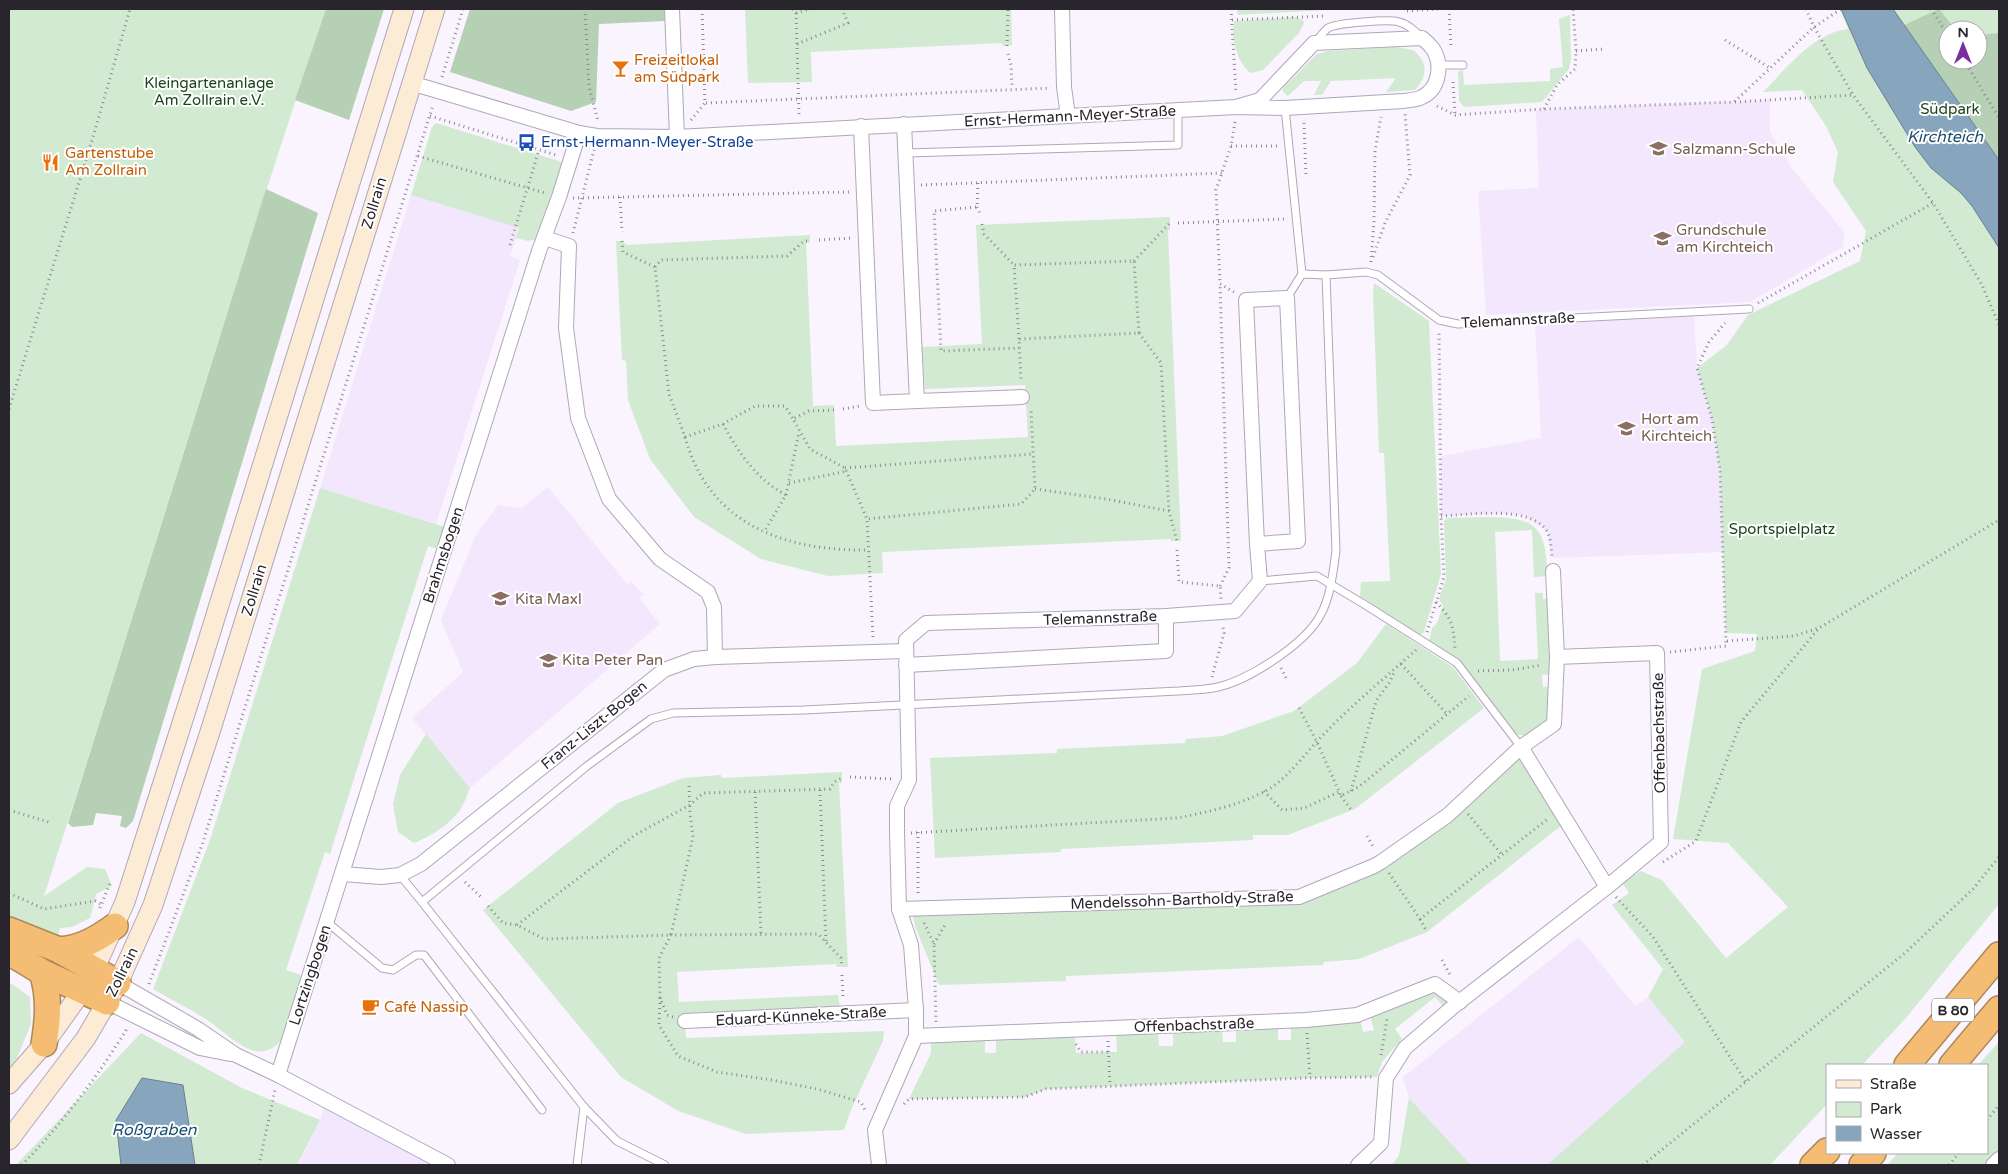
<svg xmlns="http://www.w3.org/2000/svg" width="2008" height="1174" viewBox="0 0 2008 1174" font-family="'Varela Round',sans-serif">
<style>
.built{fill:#f3e7fe}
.green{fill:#d2ead1;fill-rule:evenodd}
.forest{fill:#b5d0b4}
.water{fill:#87a6be;stroke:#6b7f92}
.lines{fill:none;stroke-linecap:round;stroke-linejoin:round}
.lane-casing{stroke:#b0a6ba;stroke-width:9}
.street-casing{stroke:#b0a6ba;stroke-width:16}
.secondary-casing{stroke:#b0a6ba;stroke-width:21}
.highway-casing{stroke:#ad885a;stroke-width:28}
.path{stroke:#8e8992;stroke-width:3;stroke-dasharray:1 4;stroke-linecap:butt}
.lane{stroke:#fff;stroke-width:7}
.street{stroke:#fff;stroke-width:14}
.secondary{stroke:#fcebd5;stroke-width:19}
.highway{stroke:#f4bd73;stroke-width:25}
.labels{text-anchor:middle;stroke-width:4;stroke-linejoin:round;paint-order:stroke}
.shield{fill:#fff;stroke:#69666c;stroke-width:1}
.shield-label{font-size:14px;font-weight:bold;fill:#29252d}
.food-label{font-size:15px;fill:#c56008;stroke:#fff;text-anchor:start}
.park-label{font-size:15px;fill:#1c441d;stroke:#fff}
.street-label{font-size:15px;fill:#29252d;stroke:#fff}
.transit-label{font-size:15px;fill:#164399;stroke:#fff;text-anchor:start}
.education-label{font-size:15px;fill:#785e54;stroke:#fff;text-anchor:start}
.water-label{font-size:16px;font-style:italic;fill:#1b4f71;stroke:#fff}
</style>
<rect width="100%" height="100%" fill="#f9f4fd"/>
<g class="built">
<polygon points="1770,100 1770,132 1790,166 1844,232 1843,247 1750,302 1486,315 1478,191 1539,188 1536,110"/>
<polygon points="411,195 520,228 510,256 520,260 436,524 320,488"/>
<polygon points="1694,315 1697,368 1712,419 1720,470 1724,552 1552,558 1548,533 1541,526 1524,516 1515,514 1483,514 1441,516 1441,456 1541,438 1535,325"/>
<polygon points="548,487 627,584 631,581 643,595 639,598 660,624 470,788 412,718 463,672 441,620 475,537 498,505 522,508"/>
<polygon points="1579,937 1635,1006 1648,997 1686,1042 1547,1165 1471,1165 1409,1098 1403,1077"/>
<polygon points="327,1101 448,1165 298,1165 320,1120"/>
</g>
<g class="green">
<path d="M9,9h317c-99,294 -187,592 -282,887l43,-29 18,2 7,17 -16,8 -6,24 -18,9 -12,1 -2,10 -49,-20z"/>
<polygon points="745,9 1011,9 1012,45 1003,46 1002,43 811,52 812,82 748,83"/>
<polygon points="1237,9 1326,9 1327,10 1238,15"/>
<path d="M1840,9h159v895l-94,115 -43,46h-35v39l-57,61h-223l138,-123 -37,-45 15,-28 -51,-64 17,-12 -7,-11 19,-11 21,9 64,78 62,-51 -60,-64 -55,-4 29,-170 53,-18 2,-17 -31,-1 -6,-163 -8,-51 -15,-51 30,-23 21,-30 112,-54 6,-30 -33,-49 5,-30 -12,-26 -24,-36 -39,2c23,-23 50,-59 85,-63zM1948,30h30v30h-30z"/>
<polygon points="1570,15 1571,59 1569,69 1542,102 1464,107 1459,101 1458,72 1463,70 1464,85 1550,81 1550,69 1563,67 1559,19"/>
<path d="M1295,17l8,3 1,3 -5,10 -36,37 -12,3c-14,-8 -20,-37 -17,-52z"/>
<path d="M1396,47l17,3c16,12 14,27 2,40l-29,2 10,-14 -65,3 -9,14h-8l7,-14h-17l-16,15 -5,-4v-4l34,-34 11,-3z"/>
<polygon points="436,123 562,162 537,239 528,241 516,238 519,228 411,195 432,127"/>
<polygon points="1170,217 1170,230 1168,230 1181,541 1171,541 1170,539 882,552 883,573 828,576 761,559 694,517 650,459 628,400 626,361 622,360 616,241 622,241 627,245 810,235 810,243 806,243 813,406 834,405 836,446 1028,437 1025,385 925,389 922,347 982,344 976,225"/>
<polygon points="1374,283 1429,321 1441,574 1424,632 1420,635 1416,634 1360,596 1361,582 1390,581 1384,453 1379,453 1373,293"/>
<path d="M320,488l128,40 -7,22 -13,-4 -98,308 -5,-2 -39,118 18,6 -21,63c-7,8 -17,14 -27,12 -16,-2 -38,-25 -52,-33 -17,-11 -34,-19 -51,-29l57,-149z"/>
<path d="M1484,517c50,0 63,7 63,59l-13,1 -2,-47 -37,2 5,129 38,-2 -3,-66h8v6h7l3,75 -11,1 1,12 10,-1c-1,9 0,20 -3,28 -4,13 -21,25 -34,20l-47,-59 -40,-34 3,-13 4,-3 7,-19 -4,-7 7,-20 -2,-58 3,-3z"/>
<polygon points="1386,624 1453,667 1484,708 1355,809 1288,835 1253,835 1253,840 1061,849 1061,852 935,858 930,758 1057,753 1057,749 1185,743 1186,739 1222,736 1294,711 1357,663"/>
<path d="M426,734l44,54c-3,7 -6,16 -10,22 -11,15 -29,26 -46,33l-16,-11 -5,-28 7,-29z"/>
<polygon points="1521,747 1567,822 1553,832 1427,932 1359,959 1324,962 1323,965 1066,976 1066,981 939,985 916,929 911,909 1299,897 1374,866"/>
<polygon points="842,772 842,783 839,783 848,967 837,967 836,964 677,972 679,1002 838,995 840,1007 685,1021 686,1038 884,1031 883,1041 851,1110 844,1130 746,1134 678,1111 621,1077 483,910 618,803 683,778 721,775 722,778"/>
<polygon points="9,982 30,997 31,1024 17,1058 9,1068"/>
<polygon points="1435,992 1443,997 1446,1001 1444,1007 1435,997 1395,1029 1402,1039 1382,1062 1377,1077 1307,1078 1046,1089 1025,1097 909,1099 931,1053 931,1042 985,1039 985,1053 996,1053 996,1039 1075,1036 1076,1053 1117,1052 1116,1033 1158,1032 1159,1046 1173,1046 1173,1031 1222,1029 1223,1042 1236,1042 1236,1028 1278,1026 1278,1040 1291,1040 1291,1026 1360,1019 1363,1032 1374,1030 1370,1016"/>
<polygon points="141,1033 242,1088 320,1120 297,1165 195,1165 183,1085 116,1120 121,1165 16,1165"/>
<polygon points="1999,1042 1999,1165 1887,1165 1898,1153 1987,1153 1987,1065 1978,1065"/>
<polygon points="1409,1098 1471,1165 1392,1165 1399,1155"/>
</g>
<g class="forest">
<polygon points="326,9 384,9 349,120 295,100"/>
<polygon points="470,9 664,9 665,21 599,24 596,102 571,111 450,72"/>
<polygon points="1939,9 1956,30 1948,30 1948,60 1978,60 1978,35 1999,33 1999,160 1904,25"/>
<polygon points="266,189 318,213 133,821 126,828 120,826 122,816 96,813 93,825 72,827 68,823"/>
</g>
<g class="water">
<polygon points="1841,9 1893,9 1999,160 1999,248 1972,206 1961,193 1931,168 1915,147 1867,68"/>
<polygon points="142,1078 183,1085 195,1165 121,1165 116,1120"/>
</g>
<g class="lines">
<defs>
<g id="lane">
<path d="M1315,43c4,-5 8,-11 13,-15 8,-5 61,-9 71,-6 9,2 16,9 22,15"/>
<polyline points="1438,65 1463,65"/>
<polyline points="1285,108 1302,274"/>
<polyline points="906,153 1178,145 1178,111"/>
<polyline points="1287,298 1302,274 1326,275 1366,272 1378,275 1439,320 1458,324 1749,309"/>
<polyline points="1260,581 1317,576 1367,606 1457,663 1521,747"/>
<path d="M400,875l22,27 165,-136 64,-47 22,-6 131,-3 374,-19c11,-1 23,-1 35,-3 32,-5 93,-44 108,-74 10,-19 12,-42 15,-63l-10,-276"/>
<polyline points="422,902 584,1107 617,1141 665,1165"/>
<polyline points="327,922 382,968 393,970 416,955 424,955 542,1110"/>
<polyline points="577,1165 584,1107"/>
</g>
<g id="street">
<polyline points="672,9 677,137"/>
<polyline points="1062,9 1064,87 1068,116"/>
<path d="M411,83l168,50 18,3 80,1 559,-30 49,1 118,-7c6,-1 14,-1 19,-4 17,-8 21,-32 11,-48 -3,-4 -7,-8 -11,-11l-108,5 -54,57 -24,7"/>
<polyline points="861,126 873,403 917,401 904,124"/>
<polyline points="545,238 569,246 566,328 578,418 609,499 660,559 708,592 714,607 715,657"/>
<polyline points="917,401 1022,397"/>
<polyline points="906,665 1166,651 1166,616"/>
<polyline points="1521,747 1607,887"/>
<polyline points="342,874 381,877 400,875 421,864 664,670 694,659 715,657 905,651"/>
<polyline points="899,909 1299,897 1374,866 1381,862 1448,815 1521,747 1554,724 1557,657 1553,571"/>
<polyline points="118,983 198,1029 236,1055 278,1075 448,1165"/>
<polyline points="107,1002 200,1048 230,1054"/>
<polyline points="685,1021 916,1010"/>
<polyline points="916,1036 1306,1020 1357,1015 1435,984 1460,1002"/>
<polyline points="278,1075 539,251 559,197 579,133"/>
<polyline points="879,1165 875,1130 916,1036 916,1010 911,945 899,909 897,833 897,806 909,780 906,640 926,623 1166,616 1235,611 1260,581 1257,544 1246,300 1287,298 1298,541 1257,544"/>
<polyline points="1358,1165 1381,1143 1386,1078 1405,1048 1454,1006 1607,887 1661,842 1657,653 1557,657"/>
<polyline points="1993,1165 1999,1159"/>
</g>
<g id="secondary">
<polyline points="9,1084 44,1044 82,991 94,970 125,902 197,676 404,9"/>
<polyline points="9,1140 86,1038 118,983 153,905 210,732 435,9"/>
</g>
<g id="highway">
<polyline points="9,930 59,950 118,983"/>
<path d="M59,950c23,-2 38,-11 56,-24"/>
<polyline points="9,952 42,972 107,1002"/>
<path d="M42,972c8,25 6,47 2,72"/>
<polyline points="1907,1065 1999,955"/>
<polyline points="1952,1065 1999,1009"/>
<polyline points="1813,1165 1827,1151"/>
<polyline points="1862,1165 1873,1153"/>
</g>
</defs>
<use href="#lane" class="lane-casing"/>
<use href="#street" class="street-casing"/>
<use href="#secondary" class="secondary-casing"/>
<use href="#highway" class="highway-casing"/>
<g class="path">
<polyline points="585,9 589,87 598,121"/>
<polyline points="702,9 705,103 1050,88"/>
<polyline points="793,9 796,13 799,115"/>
<polyline points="1231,9 1236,93"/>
<polyline points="1449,9 1451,48"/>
<polyline points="1806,9 1814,27 1853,95 1933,203 1982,285 1999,325"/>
<polyline points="1931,9 1948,35"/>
<polyline points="1407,11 1438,9"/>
<polyline points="796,13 811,9"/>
<polyline points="1232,20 1324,16"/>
<polyline points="1725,40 1770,68"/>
<polyline points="797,44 848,23 842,9"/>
<polyline points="1007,46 1008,9"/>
<polyline points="1576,51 1604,49"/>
<polyline points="1008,54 1011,65 1012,88"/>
<polyline points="1964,60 1999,118"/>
<polyline points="442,77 463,9"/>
<polyline points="1453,82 1455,115"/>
<polyline points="1735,102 1853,95"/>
<polyline points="1437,106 1455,115 1543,109 1734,102 1814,27 1841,9"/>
<polyline points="1544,109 1557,85 1575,69 1576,51 1573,9"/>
<polyline points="430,116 556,155"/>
<polyline points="691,120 705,103"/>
<polyline points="1304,123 1306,176"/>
<polyline points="1231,146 1278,146"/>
<polyline points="418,156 545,193"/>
<polyline points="978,183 977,207 934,211 941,351 1019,348"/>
<polyline points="921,185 1222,173"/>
<polyline points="620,197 622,232"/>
<polyline points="573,198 849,192"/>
<polyline points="977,207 981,216"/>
<polyline points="1178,223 1285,219"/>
<polyline points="982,224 984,234 1014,265"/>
<polyline points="573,233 594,150"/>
<polyline points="819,240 851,238"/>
<polyline points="622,241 623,252 655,267 669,394 685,437 723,424 755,406 785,406 793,419"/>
<polyline points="510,245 539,150"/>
<polyline points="1373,257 1385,223 1410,175 1405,114"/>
<polyline points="1134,261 1170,223"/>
<polyline points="1371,262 1374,221 1375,151 1381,117"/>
<polyline points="655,267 661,260 787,256 804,241 810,241"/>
<polyline points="1234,292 1220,284 1216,190 1231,146 1235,122"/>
<polyline points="1758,303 1933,203"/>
<polyline points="1139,333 1161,363 1169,511"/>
<polyline points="1019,339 1014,265 1134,261 1139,333 1019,339 1021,381"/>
<polyline points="9,409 93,137 130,9"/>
<polyline points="843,409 860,406"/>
<polyline points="834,410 809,411 793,419 810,449 845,468 867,519"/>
<path d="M723,424c15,28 34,56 63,71l-22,37"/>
<path d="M685,437c24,88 100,114 183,113"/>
<polyline points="845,468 1033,454"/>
<polyline points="789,483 847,471"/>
<polyline points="1035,489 1106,499 1169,511 1177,541"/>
<polyline points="786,495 799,432"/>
<path d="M1441,516c27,-1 92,-12 107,17 3,7 3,16 4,24"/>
<polyline points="1177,550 1179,582 1220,586 1221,599"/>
<polyline points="1220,586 1229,568 1220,284"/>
<path d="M1436,602c16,17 17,22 19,46"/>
<polyline points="1427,632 1444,577 1441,516 1439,331"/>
<polyline points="873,637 867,519 1021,504 1035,489 1031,410"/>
<polyline points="1727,641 1794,636 1819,628"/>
<polyline points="1670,652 1726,646 1720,470 1712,419 1697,368 1709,342 1725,323"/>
<polyline points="1401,664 1447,714"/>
<polyline points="1281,668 1287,680"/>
<polyline points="1478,671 1512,670 1542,665"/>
<polyline points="1212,677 1224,633 1223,627"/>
<polyline points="1299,708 1317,742 1341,796 1360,786 1469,696"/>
<polyline points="850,777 893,779"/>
<polyline points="820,790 826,942"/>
<polyline points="1264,791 1282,810 1304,808 1339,792"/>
<polyline points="1351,791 1376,701 1389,683 1395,671"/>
<polyline points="755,792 761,934"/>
<polyline points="1341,796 1352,811"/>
<polyline points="9,810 52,823"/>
<polyline points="1468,814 1502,855"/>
<polyline points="918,832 918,895"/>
<path d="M911,833l266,-15c31,-6 64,-13 92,-29 22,-14 38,-38 57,-57 28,-29 60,-55 90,-82"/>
<polyline points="1367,836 1374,848"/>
<polyline points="1663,862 1696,841 1741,722 1819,628 1999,520"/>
<polyline points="1389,873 1420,919 1549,818"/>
<polyline points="465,882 481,897"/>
<polyline points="9,893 44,909 95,901 102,905"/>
<polyline points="1616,897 1653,937 1746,1082"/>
<polyline points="488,906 503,923 517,925 544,939 671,935 693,837 690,813 689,784"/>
<polyline points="100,908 110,883"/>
<polyline points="1420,919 1427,932"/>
<polyline points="924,923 934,944 936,1022"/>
<polyline points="517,925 635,835 690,805 703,793 830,789 834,782 842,778"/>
<polyline points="934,944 946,923"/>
<polyline points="1442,960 1450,975"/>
<polyline points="842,975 843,999"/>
<polyline points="149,984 202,845 433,105"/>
<polyline points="660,998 659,1025 678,1056 717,1072 772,1080 817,1089 861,1102 866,1112"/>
<polyline points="673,1017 667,1015 660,998 659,958 671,935 818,934 841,958 842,967"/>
<polyline points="1307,1033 1310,1078"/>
<polyline points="1108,1041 1110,1086"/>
<polyline points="1076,1044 1081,1052 1109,1052"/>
<polyline points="1381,1055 1387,1019"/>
<polyline points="904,1104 909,1099 1025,1097 1046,1089 1307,1078 1372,1077"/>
<polyline points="1987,1120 1999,1105"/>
<path d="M22,1165c40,-41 76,-89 106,-138"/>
<polyline points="259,1165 275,1090"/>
<polyline points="1643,1165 1905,953 1973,889 1999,857"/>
<polyline points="1949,1165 1959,1153"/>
</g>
<use href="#lane" class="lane"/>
<use href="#street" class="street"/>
<use href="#secondary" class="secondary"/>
<use href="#highway" class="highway"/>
</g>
<defs>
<symbol id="bar-bare" viewBox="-9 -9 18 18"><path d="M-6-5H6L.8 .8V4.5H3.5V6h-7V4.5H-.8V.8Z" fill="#e8710a" stroke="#fff" stroke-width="2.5" paint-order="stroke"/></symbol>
<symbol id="bus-bare" viewBox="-9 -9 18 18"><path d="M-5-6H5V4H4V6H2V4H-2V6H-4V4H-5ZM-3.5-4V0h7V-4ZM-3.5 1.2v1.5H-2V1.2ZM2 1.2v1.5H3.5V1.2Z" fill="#1a4fb4" stroke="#fff" stroke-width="2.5" paint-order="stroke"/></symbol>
<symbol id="school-bare" viewBox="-9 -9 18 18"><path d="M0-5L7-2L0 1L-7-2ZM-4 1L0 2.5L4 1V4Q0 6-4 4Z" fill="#8d6e63" stroke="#fff" stroke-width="2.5" paint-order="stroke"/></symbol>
<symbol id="restaurant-bare" viewBox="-9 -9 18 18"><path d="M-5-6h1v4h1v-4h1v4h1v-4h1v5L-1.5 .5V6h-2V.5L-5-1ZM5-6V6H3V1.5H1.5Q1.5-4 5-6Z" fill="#e8710a" stroke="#fff" stroke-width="2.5" paint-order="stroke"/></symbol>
<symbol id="cafe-bare" viewBox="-9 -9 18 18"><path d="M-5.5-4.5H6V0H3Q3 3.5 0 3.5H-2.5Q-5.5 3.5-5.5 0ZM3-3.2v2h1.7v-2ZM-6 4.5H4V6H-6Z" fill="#e8710a" stroke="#fff" stroke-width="2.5" paint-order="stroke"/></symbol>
</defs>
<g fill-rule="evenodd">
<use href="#bar-bare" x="608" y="56" width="25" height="25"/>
<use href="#bus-bare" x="514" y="130" width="25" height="25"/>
<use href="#school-bare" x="1646" y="136" width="25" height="25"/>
<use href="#restaurant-bare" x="38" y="150" width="25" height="25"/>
<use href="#school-bare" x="1650" y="226" width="25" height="25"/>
<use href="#school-bare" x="1614" y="416" width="25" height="25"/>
<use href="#school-bare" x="488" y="586" width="25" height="25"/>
<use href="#school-bare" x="536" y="648" width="25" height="25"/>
<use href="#cafe-bare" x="358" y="994" width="25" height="25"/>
</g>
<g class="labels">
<rect class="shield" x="1932" y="998.5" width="42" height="23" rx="4"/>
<g class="shield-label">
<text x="1953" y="1015">B 80</text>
</g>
<g class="food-label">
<text x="634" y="65">Freizeitlokal<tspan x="634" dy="17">am Südpark</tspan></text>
<text x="65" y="158">Gartenstube<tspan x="65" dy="17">Am Zollrain</tspan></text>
<text x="384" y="1012">Café Nassip</text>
</g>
<g class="park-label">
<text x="209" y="88">Kleingartenanlage<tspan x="209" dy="17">Am Zollrain e.V.</tspan></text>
<text x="1950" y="114">Südpark</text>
<text x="1782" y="534">Sportspielplatz</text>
</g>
<g class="street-label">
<text transform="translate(1070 116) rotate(-3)" y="5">Ernst-Hermann-Meyer-Straße</text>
<text transform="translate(374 203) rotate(-73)" y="5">Zollrain</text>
<text transform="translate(1518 320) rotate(-3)" y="5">Telemannstraße</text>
<text transform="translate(443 555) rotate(-72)" y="5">Brahmsbogen</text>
<text transform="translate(254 590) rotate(-73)" y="5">Zollrain</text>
<text transform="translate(1100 618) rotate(-2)" y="5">Telemannstraße</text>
<text transform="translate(594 725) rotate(-39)" y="5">Franz-Liszt-Bogen</text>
<text transform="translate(1659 733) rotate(-91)" y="5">Offenbachstraße</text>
<text transform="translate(1182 900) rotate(-2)" y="5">Mendelssohn-Bartholdy-Straße</text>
<text transform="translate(122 972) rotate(-64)" y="5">Zollrain</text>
<text transform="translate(310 975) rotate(-72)" y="5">Lortzingbogen</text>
<text transform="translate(801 1016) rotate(-3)" y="5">Eduard-Künneke-Straße</text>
<text transform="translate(1194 1025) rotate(-2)" y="5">Offenbachstraße</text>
</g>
<g class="transit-label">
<text x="541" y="147">Ernst-Hermann-Meyer-Straße</text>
</g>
<g class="education-label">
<text x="1673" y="154">Salzmann-Schule</text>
<text x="1676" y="235">Grundschule<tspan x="1676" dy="17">am Kirchteich</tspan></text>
<text x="1641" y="424">Hort am<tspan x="1641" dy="17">Kirchteich</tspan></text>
<text x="515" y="604">Kita Maxl</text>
<text x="562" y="665">Kita Peter Pan</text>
</g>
<g class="water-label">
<text x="1945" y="142">Kirchteich</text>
<text x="154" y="1135">Roßgraben</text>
</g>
</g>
<rect width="2008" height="1174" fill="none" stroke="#29252d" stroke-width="20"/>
<rect x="1826" y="1064" width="162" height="90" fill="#ffffff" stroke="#a9a8ab"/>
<rect x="1836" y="1080" width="25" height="8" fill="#fcebd5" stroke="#a9a8ab"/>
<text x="1870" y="1089" font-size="15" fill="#29252d">Straße</text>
<rect x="1836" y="1102" width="25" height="15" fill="#d2ead1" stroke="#a9a8ab"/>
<text x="1870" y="1114" font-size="15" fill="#29252d">Park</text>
<rect x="1836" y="1126" width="25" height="15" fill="#87a6be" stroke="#a9a8ab"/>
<text x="1870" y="1139" font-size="15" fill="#29252d">Wasser</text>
<g transform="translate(1963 45)"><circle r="24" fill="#ffffff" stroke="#a9a8ab"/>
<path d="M0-4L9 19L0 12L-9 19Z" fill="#7b2d9e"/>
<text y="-8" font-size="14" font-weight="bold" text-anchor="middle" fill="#29252d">N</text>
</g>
</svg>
